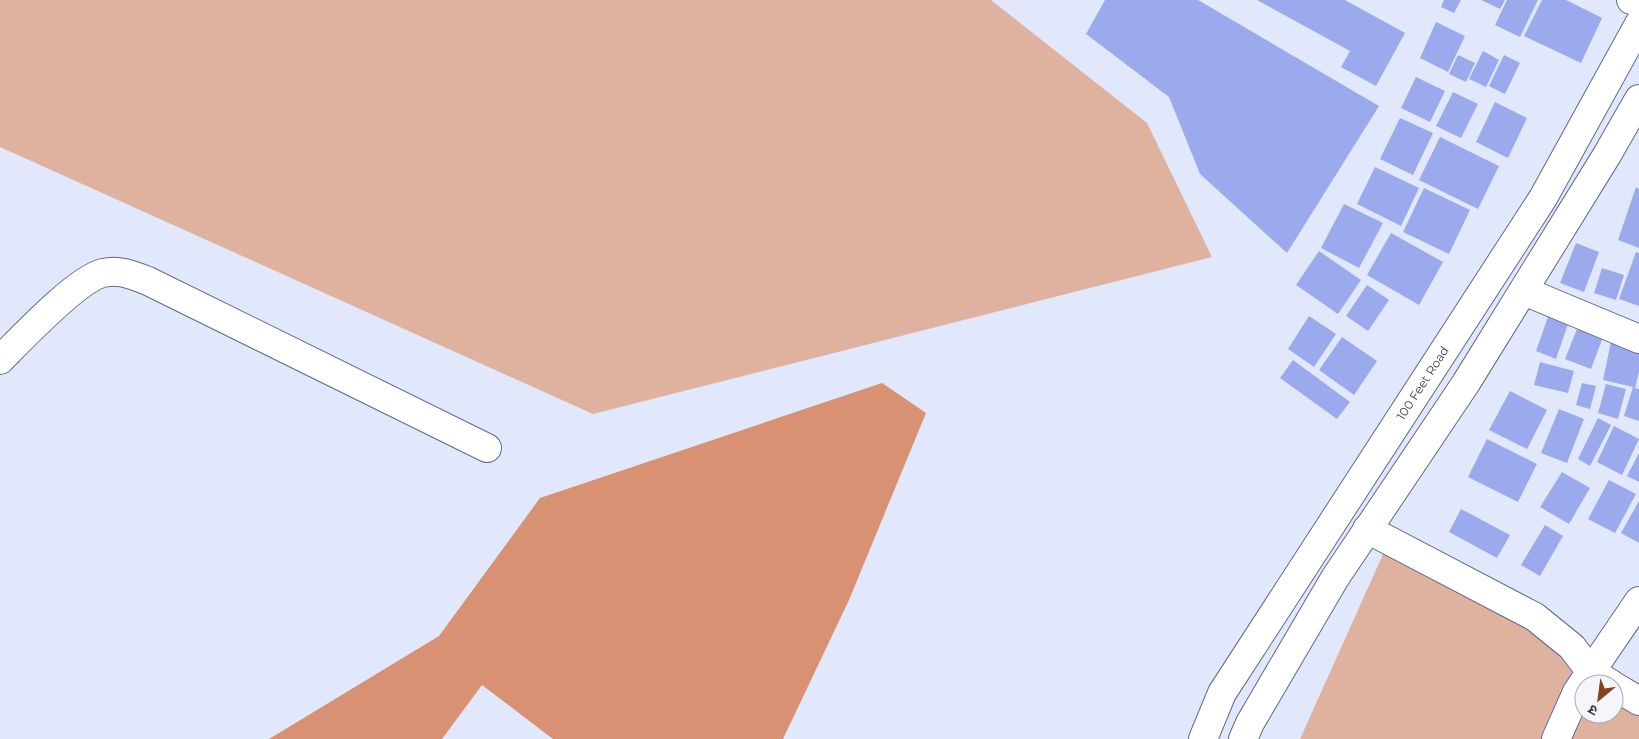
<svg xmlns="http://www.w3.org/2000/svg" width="1639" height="739" viewBox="0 0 1639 739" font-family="Montserrat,'Noto Sans Devanagari',sans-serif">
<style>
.green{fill:#dfb29f;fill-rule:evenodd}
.water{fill:#d99173}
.building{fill:#9aaaec}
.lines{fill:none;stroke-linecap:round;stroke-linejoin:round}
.minor-casing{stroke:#616985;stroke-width:30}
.minor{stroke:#fff;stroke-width:28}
.labels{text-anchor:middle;stroke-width:4.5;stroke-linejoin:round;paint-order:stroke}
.street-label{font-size:12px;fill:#343844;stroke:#f4f6fc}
</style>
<rect width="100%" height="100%" fill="#e2e8fc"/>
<g class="green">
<polygon points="0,0 991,0 1147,123 1212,257 593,414 0,147"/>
<path d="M1393,532l246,158v49h-339zM1584,684h30v30h-30z"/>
</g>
<polygon class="water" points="882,383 926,413 849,600 783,739 553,739 482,685 442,739 269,739 439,636 540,498"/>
<g class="building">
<polygon points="1105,0 1198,0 1379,106 1287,253 1200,174 1169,97 1086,34"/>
<polygon points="1257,0 1345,0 1405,33 1376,86 1341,67 1350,51"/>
<polygon points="1444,0 1461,0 1454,13 1441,7"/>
<polygon points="1481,0 1505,0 1500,9"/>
<polygon points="1507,0 1538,0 1520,37 1495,25"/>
<polygon points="1542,0 1566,0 1602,18 1581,63 1524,36"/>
<polygon points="1436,22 1465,36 1448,72 1420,58"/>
<polygon points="1483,51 1499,60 1486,87 1469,79"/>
<polygon points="1458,55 1475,63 1466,82 1449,74"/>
<polygon points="1504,55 1520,63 1505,94 1489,86"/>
<polygon points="1416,77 1445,91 1430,122 1401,108"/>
<polygon points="1453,92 1478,104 1461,138 1436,126"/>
<polygon points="1495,102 1527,118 1508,158 1476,142"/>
<polygon points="1400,118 1433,133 1413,175 1380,159"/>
<polygon points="1440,137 1499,166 1478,209 1419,180"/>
<polygon points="1375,167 1419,188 1401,226 1357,204"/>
<polygon points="1636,187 1639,189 1639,248 1618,240"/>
<polygon points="1424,188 1470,210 1449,254 1403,232"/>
<polygon points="1344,204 1383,223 1359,268 1321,248"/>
<polygon points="1391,233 1443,262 1419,305 1367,275"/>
<polygon points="1576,243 1599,252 1584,292 1560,283"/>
<polygon points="1319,251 1361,280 1338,314 1296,285"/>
<polygon points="1636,252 1639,253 1639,306 1619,299"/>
<polygon points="1602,268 1624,275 1616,300 1594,293"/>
<polygon points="1367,285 1389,300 1368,331 1346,316"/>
<polygon points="1549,314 1569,321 1556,359 1536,351"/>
<polygon points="1309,316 1336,334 1314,367 1288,349"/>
<polygon points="1581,319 1606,329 1591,369 1565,359"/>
<polygon points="1342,337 1377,361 1354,395 1319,370"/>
<polygon points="1611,342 1639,348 1639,372 1635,388 1639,389 1639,421 1624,416 1633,387 1603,380"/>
<polygon points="1293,360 1350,402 1337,419 1280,378"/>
<polygon points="1540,362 1574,371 1568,393 1534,385"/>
<polygon points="1582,383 1596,386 1590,409 1576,405"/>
<polygon points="1606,384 1626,389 1618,419 1598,413"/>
<polygon points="1510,391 1547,410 1527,449 1489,430"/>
<polygon points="1559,409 1584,419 1567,463 1541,453"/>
<polygon points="1598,418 1611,425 1590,466 1578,459"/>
<polygon points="1614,426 1639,439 1622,475 1597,462"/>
<polygon points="1487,439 1537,464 1518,502 1468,477"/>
<polygon points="1639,453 1639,482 1627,476"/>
<polygon points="1562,472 1590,488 1569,524 1540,507"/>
<polygon points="1609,480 1636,494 1615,533 1588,519"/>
<polygon points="1639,501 1639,543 1621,533"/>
<polygon points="1461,509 1510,535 1497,558 1449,532"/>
<polygon points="1545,525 1563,536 1540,576 1521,565"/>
</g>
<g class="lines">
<defs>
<g id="minor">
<polyline points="1631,0 1639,2"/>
<polyline points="1524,291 1639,339"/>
<path d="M0,360c21,-21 77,-81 103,-87 16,-4 30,2 45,8l339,167"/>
<polyline points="1367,529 1535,617 1572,647 1590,671 1611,684"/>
<polyline points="1614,686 1639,701"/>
<path id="s1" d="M1203,739l19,-46 321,-495 96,-174"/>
<polyline points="1243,739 1250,723 1335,578 1466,383 1607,155 1639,99"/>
<polyline points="1556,739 1577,692 1639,601"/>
</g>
</defs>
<use href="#minor" class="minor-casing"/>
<use href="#minor" class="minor"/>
</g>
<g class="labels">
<g class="street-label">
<text dy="4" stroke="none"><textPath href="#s1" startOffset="419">100 Feet Road</textPath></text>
</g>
</g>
<g transform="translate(1599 699) rotate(209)"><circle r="24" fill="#f4f6fc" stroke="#a7aab2"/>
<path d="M0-4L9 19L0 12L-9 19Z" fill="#894220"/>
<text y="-8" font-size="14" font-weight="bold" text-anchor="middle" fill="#343844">उ</text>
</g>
</svg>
